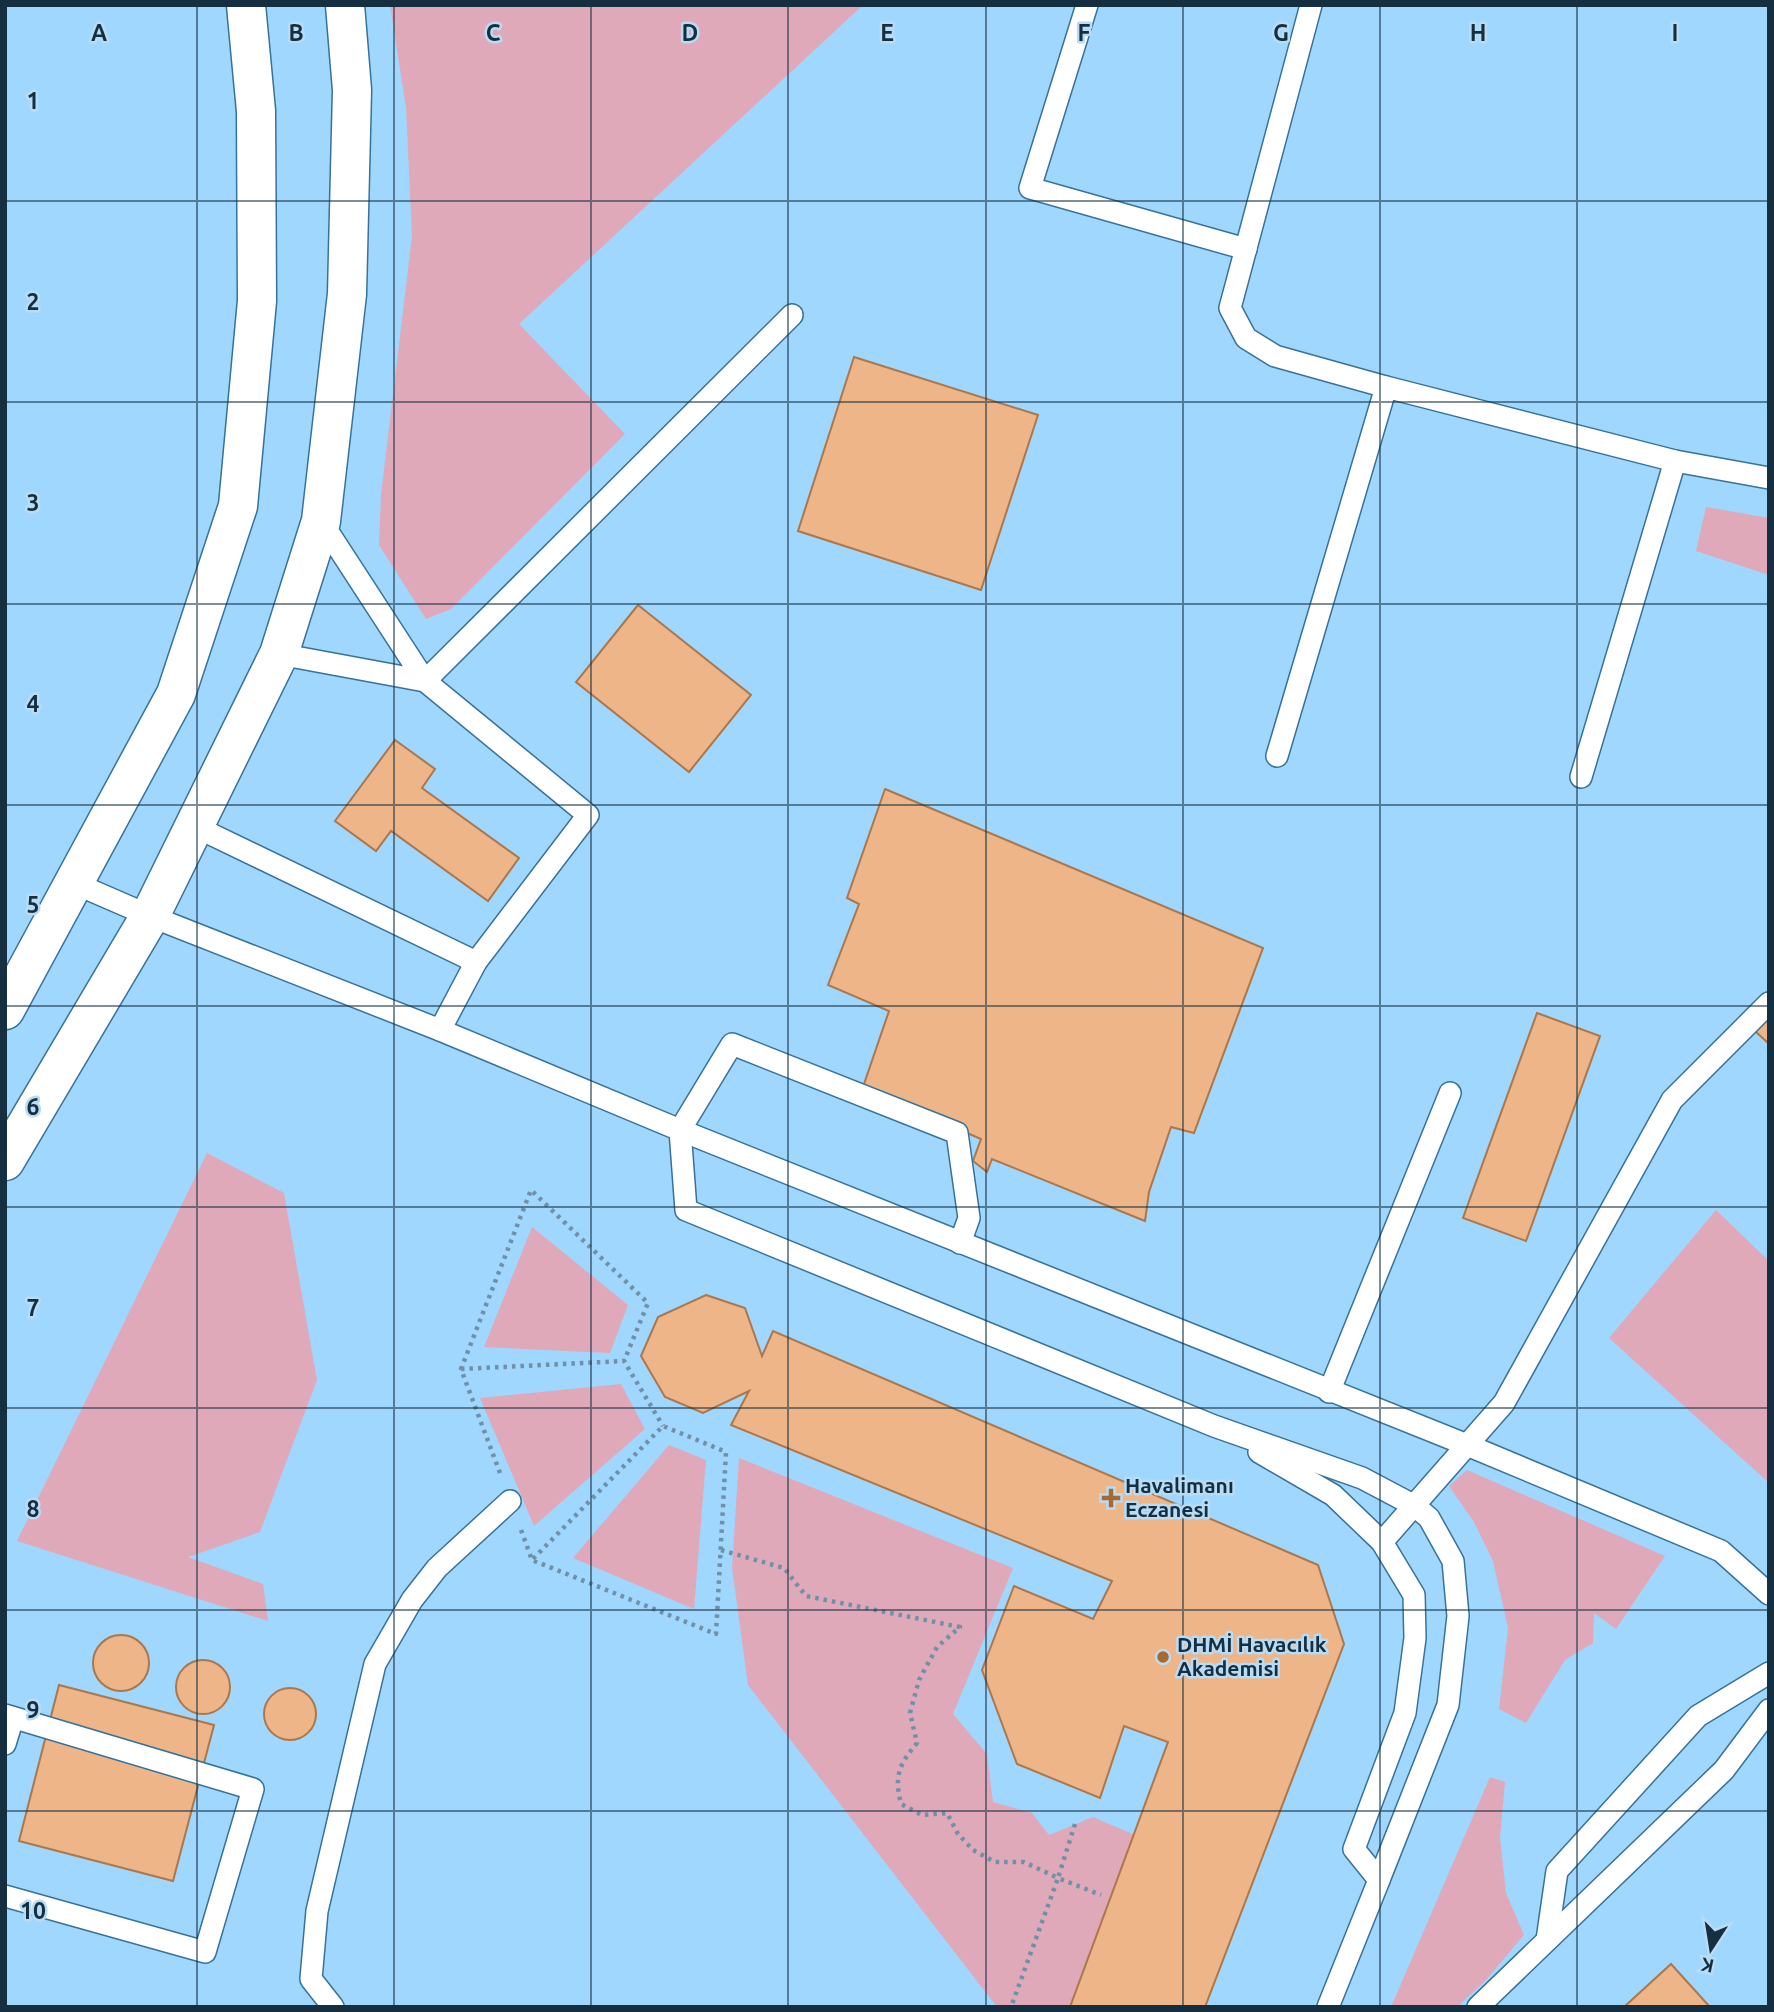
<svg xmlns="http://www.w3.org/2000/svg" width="1774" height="2012" viewBox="0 0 1774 2012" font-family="Ubuntu,sans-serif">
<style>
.built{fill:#a0d7fe}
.green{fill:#dfa9b9}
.building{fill:#edb588;stroke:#ab774b;stroke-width:2}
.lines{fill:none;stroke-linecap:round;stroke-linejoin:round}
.lane-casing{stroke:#37729a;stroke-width:24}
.secondary-casing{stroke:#37729a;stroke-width:41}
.path{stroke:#7190a7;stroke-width:4.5;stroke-dasharray:3.5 5;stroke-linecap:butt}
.lane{stroke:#fff;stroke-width:21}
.secondary{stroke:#fff;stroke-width:38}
.grid{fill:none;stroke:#162f40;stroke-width:2;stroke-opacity:0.55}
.poi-dot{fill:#a7692f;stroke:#b8dcf6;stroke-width:2.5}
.labels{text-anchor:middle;stroke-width:5;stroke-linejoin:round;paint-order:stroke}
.poi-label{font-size:21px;font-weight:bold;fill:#162f40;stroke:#b8dcf6;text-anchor:start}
.grid-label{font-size:23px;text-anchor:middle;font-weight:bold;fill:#162f40;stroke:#b8dcf6;stroke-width:5;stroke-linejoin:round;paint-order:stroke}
</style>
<rect width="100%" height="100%" fill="#b8dcf6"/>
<rect class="built" x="5" y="5" width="1764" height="2002"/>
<g class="green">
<polygon points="390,5 863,5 519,324 625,434 451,609 426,619 379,545 381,495 412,236 406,108"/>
<polygon points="1706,507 1769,518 1769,575 1696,551"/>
<polygon points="207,1153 284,1193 317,1380 260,1532 188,1557 263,1584 268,1621 17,1541"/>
<polygon points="1716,1210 1769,1261 1769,1483 1609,1338"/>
<polygon points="532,1227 628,1305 610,1353 484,1347"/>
<polygon points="621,1384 645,1429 534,1526 480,1398"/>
<polygon points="669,1445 706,1460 694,1609 573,1558"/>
<polygon points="739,1458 1013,1568 953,1714 987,1754 993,1802 1032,1813 1049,1835 1093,1817 1135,1835 1070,2007 997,2007 748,1685 732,1568"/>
<polygon points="1467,1470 1665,1556 1616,1629 1594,1613 1593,1643 1565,1660 1526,1723 1499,1709 1508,1628 1493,1561 1474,1522 1449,1486"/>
<polygon points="1490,1777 1505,1782 1500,1838 1506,1893 1524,1935 1486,1980 1457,2007 1391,2007"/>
</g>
<g class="building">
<polygon points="854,357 1038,415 981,590 798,531"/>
<polygon points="638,605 751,695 689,772 576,682"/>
<polygon points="395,740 435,769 422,788 519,858 488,901 391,831 376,851 335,821"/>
<polygon points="885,789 1263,948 1194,1133 1171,1127 1149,1192 1145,1221 992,1159 987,1172 973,1161 981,1139 863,1087 889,1011 828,985 859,904 847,898"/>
<polygon points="1537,1013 1600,1036 1526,1241 1463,1218"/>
<polygon points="1769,1017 1769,1044 1755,1031"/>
<polygon points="706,1295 745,1308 762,1356 773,1331 1318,1565 1344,1644 1205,2007 1070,2007 1168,1742 1124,1726 1100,1798 1017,1764 982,1670 1014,1586 1093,1619 1112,1581 731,1425 749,1391 703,1413 665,1397 641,1356 658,1317"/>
<circle cx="121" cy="1663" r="28"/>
<circle cx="203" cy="1687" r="27"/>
<polygon points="59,1685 214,1725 173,1881 19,1841"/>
<circle cx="290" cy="1714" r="26"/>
<polygon points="1671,1964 1710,2007 1624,2007"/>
</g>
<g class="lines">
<defs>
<g id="lane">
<polyline points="1087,5 1030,188 1246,249"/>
<polyline points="1311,5 1230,308 1246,338 1275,356 1386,387"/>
<polyline points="279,654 425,681 321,521"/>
<polyline points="1277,756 1386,387 1675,461"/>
<polyline points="1581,777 1675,461 1769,478"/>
<polyline points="194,826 476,962 440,1030"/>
<polyline points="74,883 150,916 440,1030 680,1130 1467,1445 1721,1551 1769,1594"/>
<polyline points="476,962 588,815 425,681 792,315"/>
<polyline points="960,1243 969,1218 957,1133 732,1044 680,1130 686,1210 1214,1426 1362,1478 1415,1506 1429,1518 1453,1561 1458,1616 1448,1705 1379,1880"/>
<polyline points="1329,1392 1450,1093"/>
<polyline points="1259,1452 1333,1495 1382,1542 1414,1595 1415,1638 1405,1713 1354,1849 1379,1880 1328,2007"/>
<polyline points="1382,1542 1504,1403 1672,1100 1769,1003"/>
<polyline points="5,1715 253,1789 205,1952 5,1896"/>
<polyline points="5,1744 13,1718"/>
<polyline points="1547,1940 1557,1871 1698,1716 1769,1673"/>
<polyline points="333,2007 311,1979 317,1911 375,1664 412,1600 437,1568 510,1501"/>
<polyline points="1478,2007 1724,1770 1769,1710"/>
</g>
<g id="secondary">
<polyline points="5,1010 176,694 238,506 257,301 256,111 246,5"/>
<polyline points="5,1161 150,916 279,654 321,521 347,294 352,90 345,5"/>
</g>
</defs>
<use href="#lane" class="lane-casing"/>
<use href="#secondary" class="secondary-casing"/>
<g class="path">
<polyline points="461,1369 624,1361 663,1426"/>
<polyline points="500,1473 461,1369 531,1190 648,1303 624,1361"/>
<polyline points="521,1530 532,1560 716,1634 726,1452 663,1426 532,1560"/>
<path d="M721,1550l63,18 22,28 154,31 -23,20 -18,33 -9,33 7,30c-18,22 -23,32 -16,61l21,11 25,-2 11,21 15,16 22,12h29l34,16 -47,129"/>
<polyline points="1075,1824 1058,1878 1101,1895"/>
</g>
<use href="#lane" class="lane"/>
<use href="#secondary" class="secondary"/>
</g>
<path class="grid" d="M197,5v2002M394,5v2002M591,5v2002M788,5v2002M986,5v2002M1183,5v2002M1380,5v2002M1577,5v2002M5,201h1764M5,402h1764M5,604h1764M5,805h1764M5,1006h1764M5,1207h1764M5,1408h1764M5,1610h1764M5,1811h1764"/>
<g class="poi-dot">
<path d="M1107.5 1487.5h7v7h7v7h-7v7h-7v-7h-7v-7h7z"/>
<circle cx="1163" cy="1657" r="7"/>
</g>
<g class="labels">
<g class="poi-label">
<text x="1125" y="1493">Havalimanı<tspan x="1125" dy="24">Eczanesi</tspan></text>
<text x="1177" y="1652">DHMİ Havacılık<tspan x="1177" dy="24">Akademisi</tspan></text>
</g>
</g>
<g class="grid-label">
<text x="99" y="41">A</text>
<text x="296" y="41">B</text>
<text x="493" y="41">C</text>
<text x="690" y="41">D</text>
<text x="887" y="41">E</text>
<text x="1084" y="41">F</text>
<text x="1281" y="41">G</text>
<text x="1478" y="41">H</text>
<text x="1675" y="41">I</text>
<text x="33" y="109">1</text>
<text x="33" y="310">2</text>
<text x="33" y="511">3</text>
<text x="33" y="712">4</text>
<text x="33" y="913">5</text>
<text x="33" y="1115">6</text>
<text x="33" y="1316">7</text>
<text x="33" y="1517">8</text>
<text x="33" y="1718">9</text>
<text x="33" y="1919">10</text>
</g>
<rect width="1774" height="2012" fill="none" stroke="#162f40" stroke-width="14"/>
<g transform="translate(1711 1949) rotate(192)" stroke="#b8dcf6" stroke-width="5" paint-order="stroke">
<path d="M0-5L12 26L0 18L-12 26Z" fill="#162f40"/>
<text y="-10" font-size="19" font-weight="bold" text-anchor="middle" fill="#162f40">K</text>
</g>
</svg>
